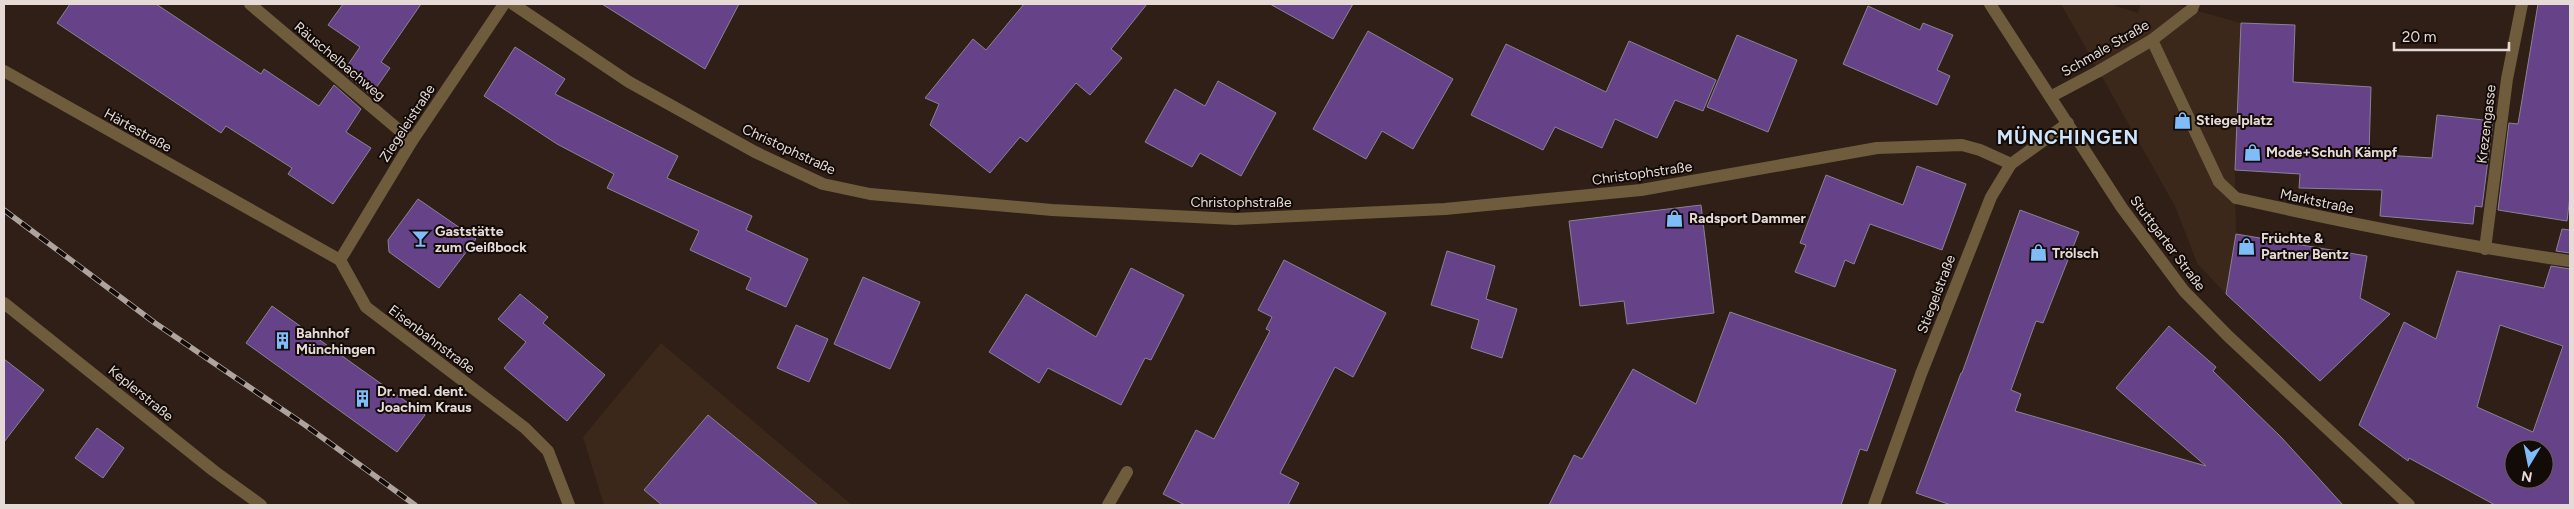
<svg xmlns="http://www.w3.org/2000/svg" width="2574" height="509" viewBox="0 0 2574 509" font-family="Figtree,sans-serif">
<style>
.built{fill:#3c271b}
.building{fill:#664289;stroke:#8a8294;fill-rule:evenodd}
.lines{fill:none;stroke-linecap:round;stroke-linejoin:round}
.pedestrian{stroke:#6e5c3c;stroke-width:12}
.minor{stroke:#6e5c3c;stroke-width:12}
.tertiary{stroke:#6e5c3c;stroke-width:12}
.rail-casing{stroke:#afa39d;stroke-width:5.5}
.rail{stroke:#120b07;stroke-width:4;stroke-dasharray:11;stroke-linecap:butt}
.labels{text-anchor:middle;stroke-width:4;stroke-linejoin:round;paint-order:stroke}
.street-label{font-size:14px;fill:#e5dad5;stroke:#120b07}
.poi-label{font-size:14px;font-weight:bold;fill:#e5dad5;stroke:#120b07;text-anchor:start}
.district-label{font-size:19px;font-weight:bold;letter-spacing:1px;fill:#cee5fc;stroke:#120b07}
</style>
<rect width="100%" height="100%" fill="#2f1f17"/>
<g class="built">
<polygon points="2061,4 2109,4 2138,13 2141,4 2173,4 2241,23 2235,170 2236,234 2226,294 2197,263 2175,206"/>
<polygon points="661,343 852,505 604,505 583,437"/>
</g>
<g class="building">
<polygon points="70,4 156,4 261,74 264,69 319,106 334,85 361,109 346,132 371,148 333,204 288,174 292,168 226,126 221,133 57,23"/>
<polygon points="343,4 421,4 381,62 390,68 371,95 343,72 360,47 328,25"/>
<polygon points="602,4 739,4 705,69"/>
<polygon points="1024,4 1147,4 1111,49 1122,58 1090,95 1076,83 1027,142 1020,137 990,173 930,125 939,104 925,98 973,39 986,50"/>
<polygon points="1270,4 1353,4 1333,39"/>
<polygon points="2538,4 2570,4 2570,196 2567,221 2498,210 2509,123 2518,124"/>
<polygon points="1868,6 1920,30 1923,23 1953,35 1937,70 1950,76 1937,105 1843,64"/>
<polygon points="2241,23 2295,25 2293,82 2371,87 2369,154 2432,158 2437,115 2493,121 2482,207 2475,206 2473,224 2380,216 2382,190 2299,188 2300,174 2235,170"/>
<polygon points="1368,31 1453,79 1413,149 1382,131 1366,159 1313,129"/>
<polygon points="1737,35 1797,60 1768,132 1707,107"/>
<polygon points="1629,41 1716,80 1703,111 1675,100 1657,138 1615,119 1602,148 1555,127 1543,150 1471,115 1506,44 1606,92"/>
<polygon points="515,47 565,79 555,94 678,156 667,178 752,216 746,230 808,259 786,307 746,289 751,278 690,250 699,231 607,188 614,174 557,144 484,96"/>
<polygon points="1218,81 1276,113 1241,176 1200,153 1192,167 1145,142 1175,89 1205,106"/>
<polygon points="1917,166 1966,184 1942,250 1870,224 1854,264 1845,260 1835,287 1795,272 1806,245 1800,243 1826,175 1903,205"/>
<polygon points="418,199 476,239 439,288 389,252 388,240"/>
<polygon points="1701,205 1714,313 1627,324 1624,301 1580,306 1569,221"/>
<polygon points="2020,210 2079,232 2043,323 2036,321 2011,390 2021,394 2015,411 2206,466 2116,388 2169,326 2216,367 2213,371 2281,437 2343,505 1951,505 1916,493 1961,373 1962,373"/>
<polygon points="2562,229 2570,230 2570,253 2556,251"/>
<polygon points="2236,234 2367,256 2360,298 2390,314 2320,381 2226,294"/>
<polygon points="1447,251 1495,266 1486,299 1517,309 1502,358 1471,348 1479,320 1431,305"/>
<polygon points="1284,260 1386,313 1353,377 1335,367 1280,473 1299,483 1288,505 1185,505 1163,494 1196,430 1214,439 1270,331 1266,329 1272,317 1258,310"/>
<path d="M2551,266l19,3v236h-75l-86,-47 -1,3 -49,-36 45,-103 32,17 21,-68 87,17zM2500,325l63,21 -30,86 -56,-25zM2514,449h30v30h-30z"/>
<polygon points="1131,268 1184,295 1151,360 1145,358 1121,405 1048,368 1039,383 989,352 1026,294 1096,337"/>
<polygon points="863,277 920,302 890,369 834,344"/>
<polygon points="520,294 548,317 543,323 605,375 567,421 504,368 526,342 498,319"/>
<polygon points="272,306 425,415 397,452 246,343"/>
<polygon points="1730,312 1896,370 1867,451 1860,449 1841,505 1549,505 1574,455 1582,459 1633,369 1696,404"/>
<polygon points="796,325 828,339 809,382 777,368"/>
<polygon points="4,359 44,390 4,442"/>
<polygon points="708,415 818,505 662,505 644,490"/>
<polygon points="97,428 124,448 103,478 75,458"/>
</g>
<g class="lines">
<g class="pedestrian">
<polyline points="2152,40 2219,182 2236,198"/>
<polyline points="2099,71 2152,40 2192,9"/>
</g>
<g class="minor">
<polyline points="250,4 412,141"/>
<polyline points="513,4 629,82 755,152 823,184 870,194 1052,210 1235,219 1445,209 1641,190 1877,148 1962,145 1980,150 2011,164"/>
<polyline points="2192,9 2194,4"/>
<polyline points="4,71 340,260 366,307 525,428 548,451 569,505"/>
<polyline points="2052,96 2099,71"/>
<path d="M2236,198c111,25 222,47 334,63"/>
<polyline points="2485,249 2507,79 2522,4"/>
<polyline points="340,260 412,141 504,4"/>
<polyline points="4,303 214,471 261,505"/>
<polyline points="1108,505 1127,472"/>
<polyline points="1874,505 1921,374 1991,197 2011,164 2068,123"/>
</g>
<polyline class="tertiary" points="1990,4 2122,208 2184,291 2228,336 2409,505"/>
<defs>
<polyline id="rail" points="4,210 155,323 305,425 415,505"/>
</defs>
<use href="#rail" class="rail-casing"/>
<use href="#rail" class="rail"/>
</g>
<defs>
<symbol id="shop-bare" viewBox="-9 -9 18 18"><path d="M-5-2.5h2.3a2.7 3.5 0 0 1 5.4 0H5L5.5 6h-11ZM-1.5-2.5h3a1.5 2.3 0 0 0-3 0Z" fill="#7fbdfa" stroke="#120b07" stroke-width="2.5" paint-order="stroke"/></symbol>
<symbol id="bar-bare" viewBox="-9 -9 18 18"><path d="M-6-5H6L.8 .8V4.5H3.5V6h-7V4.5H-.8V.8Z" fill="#7fbdfa" stroke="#120b07" stroke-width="2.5" paint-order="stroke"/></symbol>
<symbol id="building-bare" viewBox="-9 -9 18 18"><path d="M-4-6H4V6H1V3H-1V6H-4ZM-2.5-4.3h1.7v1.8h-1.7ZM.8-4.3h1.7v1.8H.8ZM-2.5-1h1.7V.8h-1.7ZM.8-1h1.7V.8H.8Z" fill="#7fbdfa" stroke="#120b07" stroke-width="2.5" paint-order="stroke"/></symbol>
</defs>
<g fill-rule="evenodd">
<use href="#shop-bare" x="2170" y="108" width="25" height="25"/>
<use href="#shop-bare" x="2240" y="140" width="25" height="25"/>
<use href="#shop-bare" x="1662" y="206" width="25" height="25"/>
<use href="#bar-bare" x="408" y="226" width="25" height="25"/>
<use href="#shop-bare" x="2234" y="234" width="25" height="25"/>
<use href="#shop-bare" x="2026" y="240" width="25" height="25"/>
<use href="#building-bare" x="270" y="328" width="25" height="25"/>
<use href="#building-bare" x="350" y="386" width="25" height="25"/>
</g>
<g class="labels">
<g class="street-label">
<text transform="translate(2105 48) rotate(-30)" y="5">Schmale Straße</text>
<text transform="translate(340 61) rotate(40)" y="5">Räuschelbachweg</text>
<text transform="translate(407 123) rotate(-57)" y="5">Ziegeleistraße</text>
<text transform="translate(2486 124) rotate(-83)" y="5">Krezengasse</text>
<text transform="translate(138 130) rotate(29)" y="5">Härtestraße</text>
<text transform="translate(789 149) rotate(25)" y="5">Christophstraße</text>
<text transform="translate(1642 173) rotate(-8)" y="5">Christophstraße</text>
<text transform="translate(2317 201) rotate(12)" y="5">Marktstraße</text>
<text x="1241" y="207">Christophstraße</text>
<text transform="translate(2168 243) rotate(53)" y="5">Stuttgarter Straße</text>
<text transform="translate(1936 294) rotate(-69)" y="5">Stiegelstraße</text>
<text transform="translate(432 339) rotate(37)" y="5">Eisenbahnstraße</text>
<text transform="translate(141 393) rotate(39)" y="5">Keplerstraße</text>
</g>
<g class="poi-label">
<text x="2196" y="125">Stiegelplatz</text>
<text x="2266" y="157">Mode+Schuh Kämpf</text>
<text x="1689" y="223">Radsport Dammer</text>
<text x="435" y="236">Gaststätte<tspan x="435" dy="16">zum Geißbock</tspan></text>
<text x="2261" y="243">Früchte &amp;<tspan x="2261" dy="16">Partner Bentz</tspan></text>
<text x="2052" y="258">Trölsch</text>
<text x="296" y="338">Bahnhof<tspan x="296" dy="16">Münchingen</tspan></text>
<text x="377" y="396">Dr. med. dent.<tspan x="377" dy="16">Joachim Kraus</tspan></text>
</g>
<g class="district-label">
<text x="2068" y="144">MÜNCHINGEN</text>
</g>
</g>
<rect width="2574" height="509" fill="none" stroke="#e5dad5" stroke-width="10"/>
<g transform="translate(2529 464) rotate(190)"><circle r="24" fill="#120b07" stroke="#665e59"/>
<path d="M0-4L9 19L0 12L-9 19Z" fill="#7fbdfa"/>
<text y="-8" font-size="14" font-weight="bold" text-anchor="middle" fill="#e5dad5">N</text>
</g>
<path d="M2394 42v8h115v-8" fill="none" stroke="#e5dad5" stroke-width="2.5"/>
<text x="2402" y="42" font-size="15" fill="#e5dad5" stroke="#120b07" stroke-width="4" paint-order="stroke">20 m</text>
</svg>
